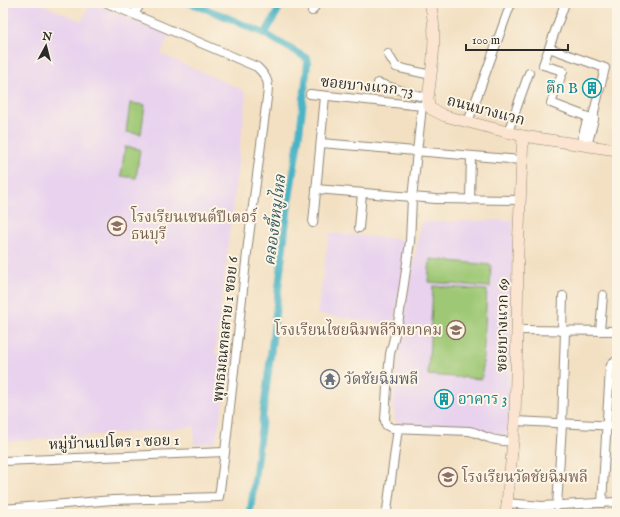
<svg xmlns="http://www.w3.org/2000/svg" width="620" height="517" viewBox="0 0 620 517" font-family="'IM FELL English','Noto Serif Thai',serif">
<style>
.built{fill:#e8d2ee}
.green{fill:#9ec875;stroke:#647a50}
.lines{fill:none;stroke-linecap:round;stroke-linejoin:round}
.canal{stroke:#48b4c5;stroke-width:7}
.street-casing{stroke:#8f8676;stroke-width:10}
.secondary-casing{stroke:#8f8676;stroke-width:12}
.street{stroke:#fff;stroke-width:8}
.secondary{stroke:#fce5d0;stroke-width:11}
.labels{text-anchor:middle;stroke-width:4;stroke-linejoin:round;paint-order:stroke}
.street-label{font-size:15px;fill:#2b2b2b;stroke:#fcf5e5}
.culture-label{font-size:15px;fill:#0d838f;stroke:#fcf5e5;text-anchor:end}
.education-label{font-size:15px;fill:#785e54;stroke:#fcf5e5;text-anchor:start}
.worship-label{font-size:15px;fill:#5b616d;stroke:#fcf5e5;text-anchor:start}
.water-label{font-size:16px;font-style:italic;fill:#355b61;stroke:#fcf5e5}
</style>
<rect width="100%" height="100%" fill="#fcf5e5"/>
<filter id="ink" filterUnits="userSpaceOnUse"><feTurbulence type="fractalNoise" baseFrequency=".025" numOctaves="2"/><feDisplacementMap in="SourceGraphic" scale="8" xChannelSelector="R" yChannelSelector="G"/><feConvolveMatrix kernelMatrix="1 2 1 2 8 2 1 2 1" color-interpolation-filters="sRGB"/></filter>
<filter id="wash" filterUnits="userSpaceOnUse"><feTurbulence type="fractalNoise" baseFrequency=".012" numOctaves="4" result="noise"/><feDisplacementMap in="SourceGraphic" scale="16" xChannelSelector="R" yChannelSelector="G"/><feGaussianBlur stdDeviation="0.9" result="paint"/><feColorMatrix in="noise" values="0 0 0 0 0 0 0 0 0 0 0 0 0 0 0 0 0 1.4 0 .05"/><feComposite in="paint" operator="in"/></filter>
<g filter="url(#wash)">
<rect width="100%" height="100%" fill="#f3e0c2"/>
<g class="built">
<polygon points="3,3 38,3 82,21 90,3 92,3 169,35 161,54 243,90 246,97 215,354 234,357 215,442 194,445 194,427 3,442"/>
<polygon points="510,220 513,220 510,356 510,436 491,435 478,429 399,426 396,423 392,404 406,304 421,222"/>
<polygon points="329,233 408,240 394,325 317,314"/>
</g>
<g class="green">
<polygon points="130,103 145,105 141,134 126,132"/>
<polygon points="125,147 140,149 136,178 121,176"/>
<polygon points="430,259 491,265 490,287 428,282"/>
<polygon points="433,286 487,290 482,379 428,375"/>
</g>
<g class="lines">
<g class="canal">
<polyline points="190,3 219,14 265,34 308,59 300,130 288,208 270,360 250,514"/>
<polyline points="265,34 282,3"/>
</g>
</g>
</g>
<g filter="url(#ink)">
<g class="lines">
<defs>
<g id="street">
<polyline points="565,3 543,65 563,71 551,103 588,117 594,119"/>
<polyline points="312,11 317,3"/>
<polyline points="134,14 141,3"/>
<polyline points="549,48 605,68 594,112 594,119 587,146"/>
<polyline points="388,54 396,67 400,68 431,75"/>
<polyline points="378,83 412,94 428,98"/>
<polyline points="310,94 422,106"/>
<path d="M428,103l-6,3 -10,92 -2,44 -11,76 -9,36 -3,33 -2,33 1,5 6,3 77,3c7,1 13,5 20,7 7,3 16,3 23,4"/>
<polyline points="468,122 511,3"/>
<polyline points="508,132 529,73"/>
<polyline points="321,143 522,160"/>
<polyline points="580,145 588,117"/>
<polyline points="316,189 436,199 521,200"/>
<polyline points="470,200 471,156"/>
<polyline points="313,223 325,96"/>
<polyline points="359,228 362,193"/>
<polyline points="517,330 617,331"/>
<polyline points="562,331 563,296"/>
<polyline points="600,331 603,295"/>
<polyline points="515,421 617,426"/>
<polyline points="3,461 225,452"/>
<polyline points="506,503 542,506 617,502"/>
<polyline points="602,503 610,368 612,363 617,361"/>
<polyline points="557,506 562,424 565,331"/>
<path d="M3,509l110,-9 106,-3 6,-45 23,-208 18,-138c2,-19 6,-25 -9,-39l-150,-64"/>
<polyline points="387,510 398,428"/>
</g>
<g id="secondary">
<path d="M430,3c8,31 2,64 -2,95l1,8 2,3 14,7 78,20 73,11 21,3"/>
<polyline points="506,514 515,421 517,330 518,251 523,136"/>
</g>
</defs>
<use href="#street" class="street-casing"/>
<use href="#secondary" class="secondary-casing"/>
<use href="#street" class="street"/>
<use href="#secondary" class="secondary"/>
</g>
</g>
<defs>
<symbol id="building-ring" viewBox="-11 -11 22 22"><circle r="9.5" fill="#fcf5e5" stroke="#0f9aa8" stroke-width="1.5"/><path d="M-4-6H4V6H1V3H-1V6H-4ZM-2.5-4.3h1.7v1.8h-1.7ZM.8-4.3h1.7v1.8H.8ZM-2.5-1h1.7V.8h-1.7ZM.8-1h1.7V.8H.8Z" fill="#0f9aa8"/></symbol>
<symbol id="school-ring" viewBox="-11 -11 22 22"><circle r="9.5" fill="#fcf5e5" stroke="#8d6e63" stroke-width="1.5"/><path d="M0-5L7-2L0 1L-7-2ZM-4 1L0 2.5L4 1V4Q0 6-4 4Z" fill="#8d6e63"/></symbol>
<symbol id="temple-ring" viewBox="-11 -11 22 22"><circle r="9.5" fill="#fcf5e5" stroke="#6b7280" stroke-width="1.5"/><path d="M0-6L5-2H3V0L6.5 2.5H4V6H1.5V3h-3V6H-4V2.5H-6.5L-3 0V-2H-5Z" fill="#6b7280"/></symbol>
</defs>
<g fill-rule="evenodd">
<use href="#building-ring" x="581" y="77" width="22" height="22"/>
<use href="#school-ring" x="106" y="215" width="22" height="22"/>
<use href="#school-ring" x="445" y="319" width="22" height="22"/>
<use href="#temple-ring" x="319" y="368" width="22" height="22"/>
<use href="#building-ring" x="433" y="388" width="22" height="22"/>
<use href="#school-ring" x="437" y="466" width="22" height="22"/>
</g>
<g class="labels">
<g class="street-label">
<text transform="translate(367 86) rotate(6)" y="5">ซอยบางแวก 73</text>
<text transform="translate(486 110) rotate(15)" y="5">ถนนบางแวก</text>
<text transform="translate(502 325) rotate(-89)" y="5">ซอยบางแวก 69</text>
<text transform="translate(225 329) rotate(-84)" y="5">พุทธมณฑลสาย 1 ซอย 6</text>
<text transform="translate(114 442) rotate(-2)" y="5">หมู่บ้านเปโตร 1 ซอย 1</text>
</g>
<g class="culture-label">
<text x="578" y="93">ตึก B</text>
<text x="458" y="404" text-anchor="start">อาคาร 3</text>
</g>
<g class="education-label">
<text x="131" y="222">โรงเรียนเซนต์ปีเตอร์<tspan x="131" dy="17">ธนบุรี</tspan></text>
<text x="442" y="335" text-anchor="end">โรงเรียนไชยฉิมพลีวิทยาคม</text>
<text x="462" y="482">โรงเรียนวัดชัยฉิมพลี</text>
</g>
<g class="worship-label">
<text x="344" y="384">วัดชัยฉิมพลี</text>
</g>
<g class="water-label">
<text transform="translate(274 220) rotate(-83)" y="6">คลองขี้หมูไหล</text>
</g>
</g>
<rect width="620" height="517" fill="none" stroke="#fcf5e5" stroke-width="16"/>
<g transform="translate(46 46) rotate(7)" stroke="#fcf5e5" stroke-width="3" paint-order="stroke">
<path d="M0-3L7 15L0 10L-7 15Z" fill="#2b2b2b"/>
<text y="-6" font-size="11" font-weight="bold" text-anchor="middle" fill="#2b2b2b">N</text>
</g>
<path d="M466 44v6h102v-6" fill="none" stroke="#2b2b2b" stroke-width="2"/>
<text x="472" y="44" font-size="12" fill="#2b2b2b" stroke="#fcf5e5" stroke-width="3" paint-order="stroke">100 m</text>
</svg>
